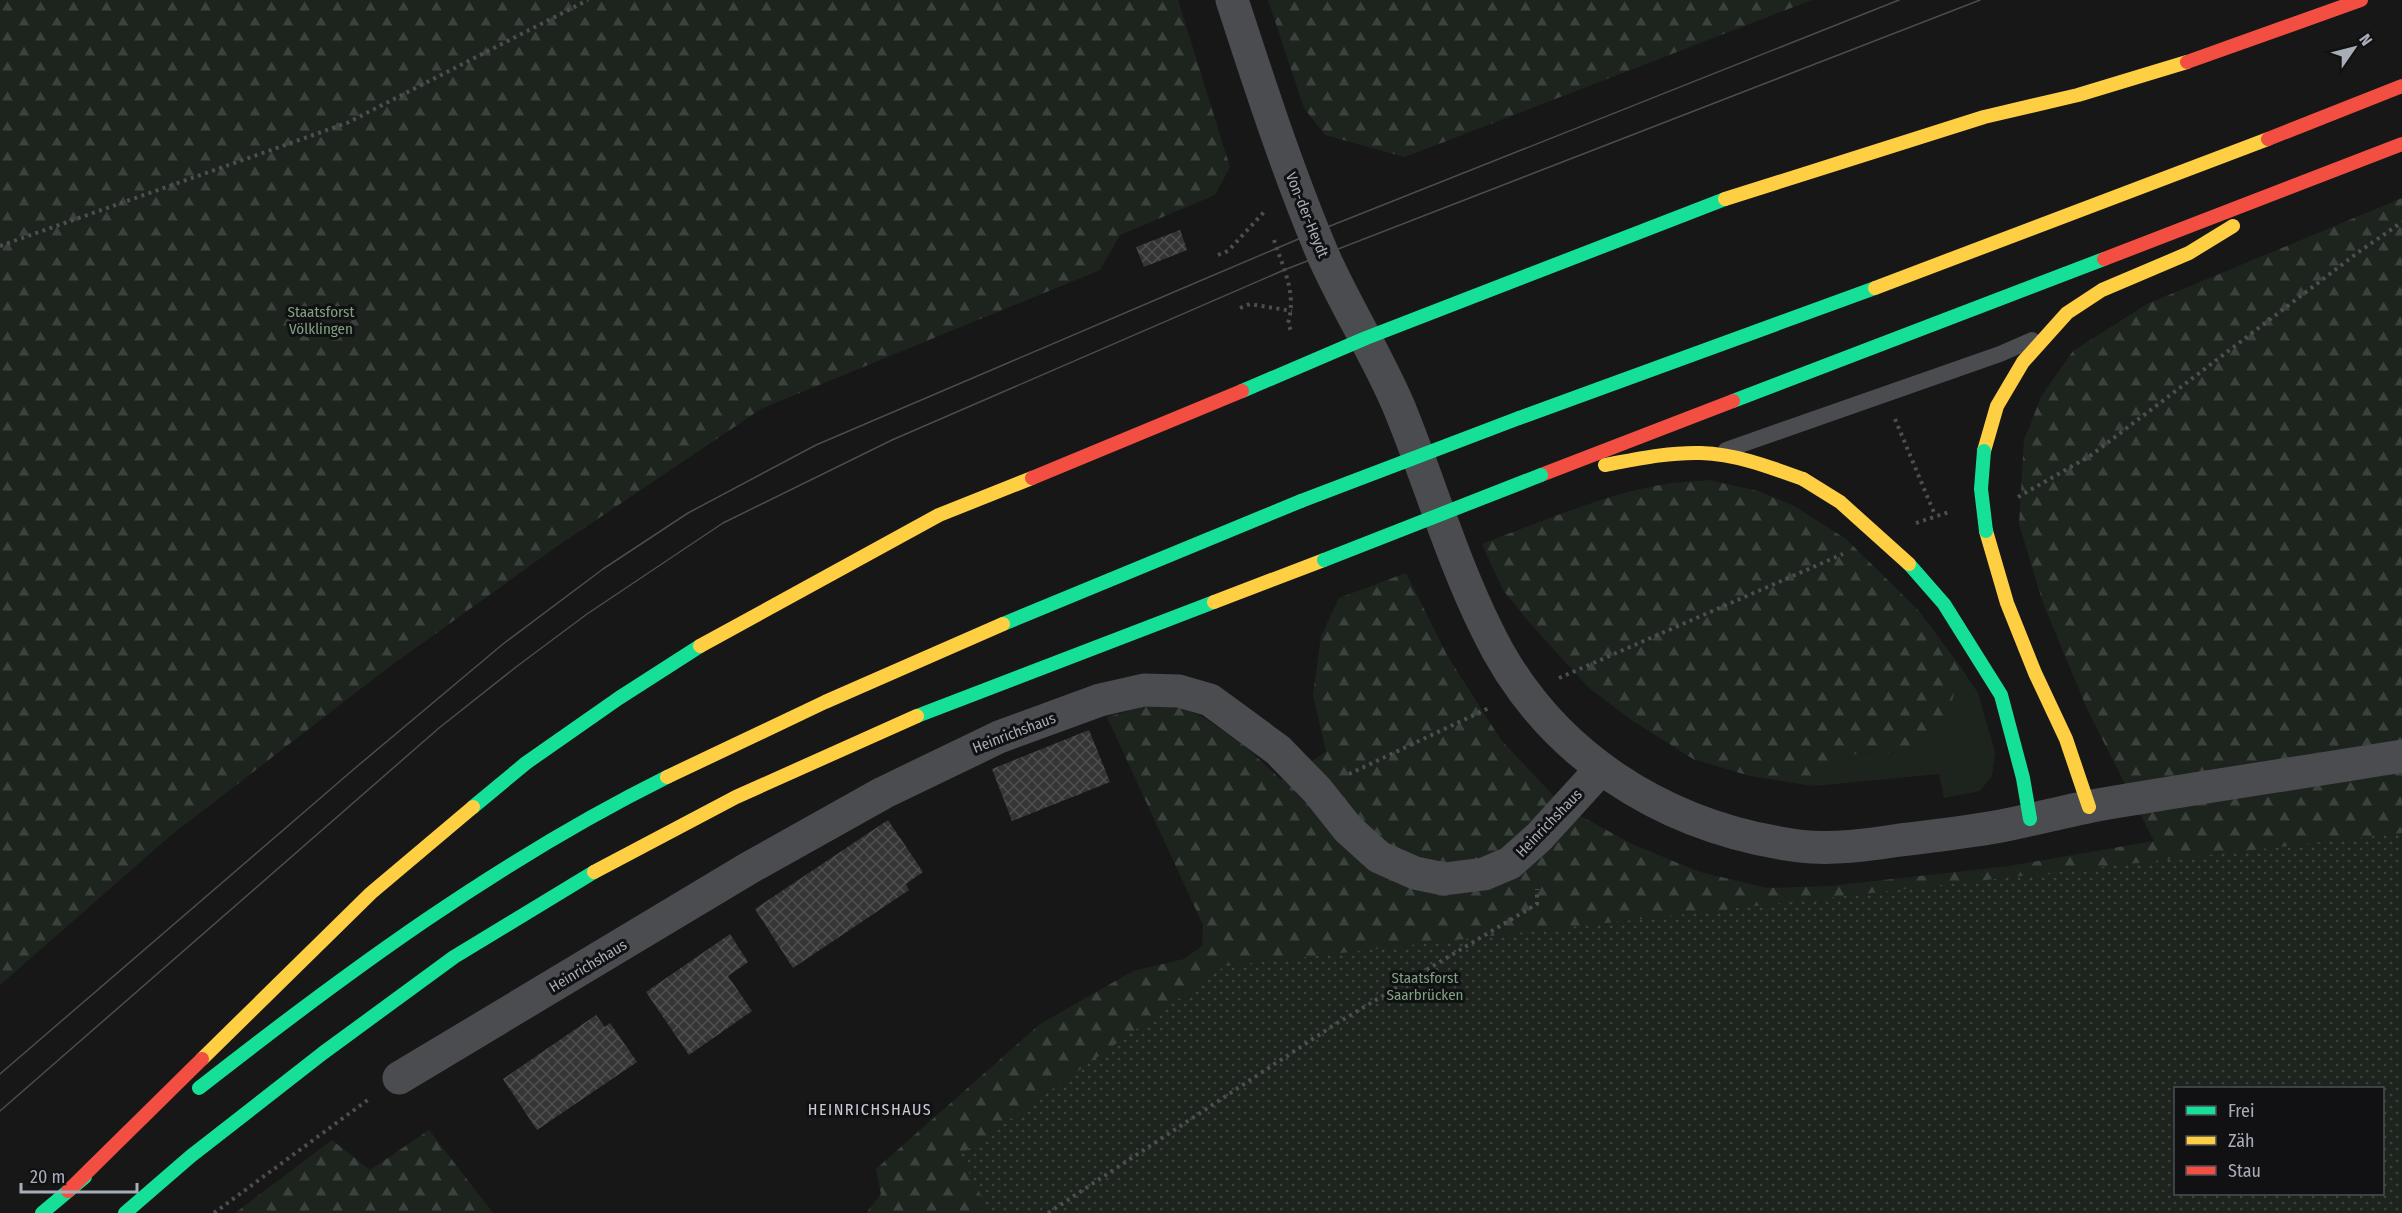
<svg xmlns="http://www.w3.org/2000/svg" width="2402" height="1213" viewBox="0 0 2402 1213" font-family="'Fira Sans Condensed',sans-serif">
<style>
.grass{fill:#1d241e}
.forest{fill:url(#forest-firs);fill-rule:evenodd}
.park{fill:url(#park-dots);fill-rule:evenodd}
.building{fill:url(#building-cross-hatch)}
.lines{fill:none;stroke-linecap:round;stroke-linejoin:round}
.path{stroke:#4d4e52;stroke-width:4;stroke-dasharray:3 4.5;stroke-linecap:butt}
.lane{stroke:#4b4c50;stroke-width:16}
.street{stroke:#4b4c50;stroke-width:33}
.fast{stroke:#16e098;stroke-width:14}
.slow{stroke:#ffcf43;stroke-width:14}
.jam{stroke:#f24e42;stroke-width:14}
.tram{stroke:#4b4c4f;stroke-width:1.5}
.fast-bridge{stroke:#16e098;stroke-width:14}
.slow-bridge{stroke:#ffcf43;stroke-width:14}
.labels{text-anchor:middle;stroke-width:6;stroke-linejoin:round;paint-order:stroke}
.street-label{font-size:15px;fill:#a8adb8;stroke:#111113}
.park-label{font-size:15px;fill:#7fa381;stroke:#111113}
.neighbourhood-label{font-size:16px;letter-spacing:1.5px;fill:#c9ccd4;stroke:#111113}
</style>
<defs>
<pattern id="forest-firs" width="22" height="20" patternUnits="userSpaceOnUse" patternTransform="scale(1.5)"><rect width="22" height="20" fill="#1d241e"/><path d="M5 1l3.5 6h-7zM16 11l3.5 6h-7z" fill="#3b413d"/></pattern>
<pattern id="park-dots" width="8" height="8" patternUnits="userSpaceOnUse" patternTransform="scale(1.5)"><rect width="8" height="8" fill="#1d241e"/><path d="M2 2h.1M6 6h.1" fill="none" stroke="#3b413d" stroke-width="1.8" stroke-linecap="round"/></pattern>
<pattern id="building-cross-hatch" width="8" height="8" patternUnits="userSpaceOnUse" patternTransform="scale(1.5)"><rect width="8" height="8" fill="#353536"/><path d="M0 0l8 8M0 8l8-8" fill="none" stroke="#4f5051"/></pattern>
</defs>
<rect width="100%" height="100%" fill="#171717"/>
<polygon class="grass" points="1960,666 1978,693 1995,752 1992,776 1980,791 1944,798 1939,774 1814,786 1855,754 1901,752 1951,707"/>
<g class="forest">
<polygon points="0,0 1178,0 1230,167 1215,195 1120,235 1100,270 761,409 559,545 389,667 170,836 0,985"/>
<polygon points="1268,0 1812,0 1405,157 1325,135 1304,108"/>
<path d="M2402,198v1015h-1536l15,-19 -5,-25 164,-145 93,-53 51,-12 18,-13 1,-21 -96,-208 57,-16 39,16 42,29 36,34 45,-28 -13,-57 8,-59 18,-38 67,-25 41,82 54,85 63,67 70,38 66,27 67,16 63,-2 179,-20 145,-25 -66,-130 -45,-108 -24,-79 5,-84 18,-45 31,-44 74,-47zM2176,1088h206v106h-206z"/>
<path d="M1709,480l49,11 36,15 52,33 73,72 41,55 -9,41 -21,28 -29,17 -46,2 -41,32 -64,-10 -57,-17 -63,-40 -42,-32 -60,-66 -25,-31 -21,-46c56,-21 113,-46 172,-58 18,-4 37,-4 55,-6z"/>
<polygon points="429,1130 493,1213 235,1213 332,1140 370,1170"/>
</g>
<path class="park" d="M2402,833v380h-1412l-30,-58 265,-189zM2176,1088h206v106h-206z"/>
<g class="building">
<polygon points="1180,230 1187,250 1144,267 1136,247"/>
<polygon points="1089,730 1110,782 1012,821 992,769"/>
<polygon points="888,820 923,872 906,884 909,890 793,968 755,909"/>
<polygon points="730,934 748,962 728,976 752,1011 689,1055 646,992"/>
<polygon points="596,1015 605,1027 610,1023 637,1062 537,1130 503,1079"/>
</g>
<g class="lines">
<g class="path">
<path d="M1274,240c9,28 23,53 14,83l3,8"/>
<polyline points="0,246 347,123 588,0"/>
<polyline points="1218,255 1228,251 1265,211 1266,213"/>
<polyline points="1240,308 1250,304 1292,311"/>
<polyline points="1895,419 1935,515"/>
<polyline points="2018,497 2090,456 2360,251 2402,222"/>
<polyline points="1916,523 1949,512"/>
<polyline points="1559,678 1843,554"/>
<polyline points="1349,774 1491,707"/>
<polyline points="214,1213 369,1099"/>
<polyline points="1048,1213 1334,1025 1537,904 1537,889"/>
</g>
<polyline class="lane" points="1726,450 2000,354 2032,340"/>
<g class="street">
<path d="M1232,0c28,86 56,172 91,255 23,52 54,100 76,152 30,73 52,150 87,221 59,125 177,200 313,218 33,4 69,-1 101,-6 34,-4 68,-8 101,-14 31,-6 61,-14 91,-20 103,-18 207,-33 310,-50"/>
<polyline points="399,1078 749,868 883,793 999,737 1100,700 1144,690 1179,691 1210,700 1278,750 1317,790 1348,829 1379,857 1415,873 1444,879 1484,874 1510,863 1539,837 1601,769"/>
</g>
<g class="fast">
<polyline points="1242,391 1366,338 1725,199"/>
<polyline points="1733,401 2104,259"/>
<polyline points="1519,418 1875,288"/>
<polyline points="1909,564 1944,604 2001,695 2023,778 2030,819"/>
<polyline points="1003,624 1301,501"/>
<polyline points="917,716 1214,602"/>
<polyline points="473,807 526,763 619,698 700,646"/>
<path d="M199,1088c148,-116 299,-227 468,-311"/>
<polyline points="42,1213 85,1177"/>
<polyline points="125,1213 191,1156 323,1053 454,957 594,872"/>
</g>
<g class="slow">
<polyline points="1725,199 1984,117 2078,95 2187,62"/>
<polyline points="1875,288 2268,139"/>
<polyline points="1984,451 1997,406 2023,362 2067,313 2102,290 2189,253 2233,226"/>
<path d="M1605,465c32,-6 64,-13 96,-12 35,1 69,14 102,26"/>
<polyline points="1986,531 2007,603 2035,673 2066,739 2089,807"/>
<polyline points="1214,602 1324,560"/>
<polyline points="700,646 939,515 1032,478"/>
<polyline points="667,777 825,702 1003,624"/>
<polyline points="594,872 736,797 917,716"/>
<polyline points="202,1059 371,893 473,807"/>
</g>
<g class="jam">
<polyline points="2187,62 2361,0"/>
<polyline points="2268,139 2402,86"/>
<polyline points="2104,259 2402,144"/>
<polyline points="1541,475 1733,401"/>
<polyline points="1032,478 1242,391"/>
<polyline points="68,1191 202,1059"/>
</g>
<g class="tram">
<polyline points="0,1074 354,769 503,644 603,569 688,513 816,445 1188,286 1315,232 1899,0"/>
<polyline points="0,1111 439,728 516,667 587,614 723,523 892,440 1284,270 1980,0"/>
</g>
<g class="fast-bridge">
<polyline points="1984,451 1981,489 1986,531"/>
<polyline points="1301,501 1519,418"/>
<polyline points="1324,560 1541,475"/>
</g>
<polyline class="slow-bridge" points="1803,479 1840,502 1909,564"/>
</g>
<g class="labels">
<g class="street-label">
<text transform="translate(1307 215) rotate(68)" y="5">Von-der-Heydt</text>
<text transform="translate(1014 733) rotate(-21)" y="5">Heinrichshaus</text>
<text transform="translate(1549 823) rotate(-46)" y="5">Heinrichshaus</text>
<text transform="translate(588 966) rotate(-31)" y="5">Heinrichshaus</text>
</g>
<g class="park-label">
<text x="321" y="317">Staatsforst<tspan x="321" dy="17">Völklingen</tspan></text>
<text x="1425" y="983">Staatsforst<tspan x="1425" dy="17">Saarbrücken</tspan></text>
</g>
<g class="neighbourhood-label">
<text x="870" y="1115">HEINRICHSHAUS</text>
</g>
</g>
<rect x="2174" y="1087" width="210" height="108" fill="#111113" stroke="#4d4f55" stroke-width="1.5"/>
<rect x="2186" y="1106" width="30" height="9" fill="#16e098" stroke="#4d4f55" stroke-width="1.5"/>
<text x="2228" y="1117" font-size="18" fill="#a8adb8">Frei</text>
<rect x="2186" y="1136" width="30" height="9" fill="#ffcf43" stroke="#4d4f55" stroke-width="1.5"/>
<text x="2228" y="1147" font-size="18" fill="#a8adb8">Zäh</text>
<rect x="2186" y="1166" width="30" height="9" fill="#f24e42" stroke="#4d4f55" stroke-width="1.5"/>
<text x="2228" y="1177" font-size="18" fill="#a8adb8">Stau</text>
<g transform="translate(2354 48) rotate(55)" stroke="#111113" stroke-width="4.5" paint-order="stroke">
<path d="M0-4.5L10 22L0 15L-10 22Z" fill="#a8adb8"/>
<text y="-9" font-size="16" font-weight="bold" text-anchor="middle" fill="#a8adb8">N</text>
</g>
<path d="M21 1183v9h116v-9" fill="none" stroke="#a8adb8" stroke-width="3"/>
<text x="30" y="1183" font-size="18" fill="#a8adb8" stroke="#111113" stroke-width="4.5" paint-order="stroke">20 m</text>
</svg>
